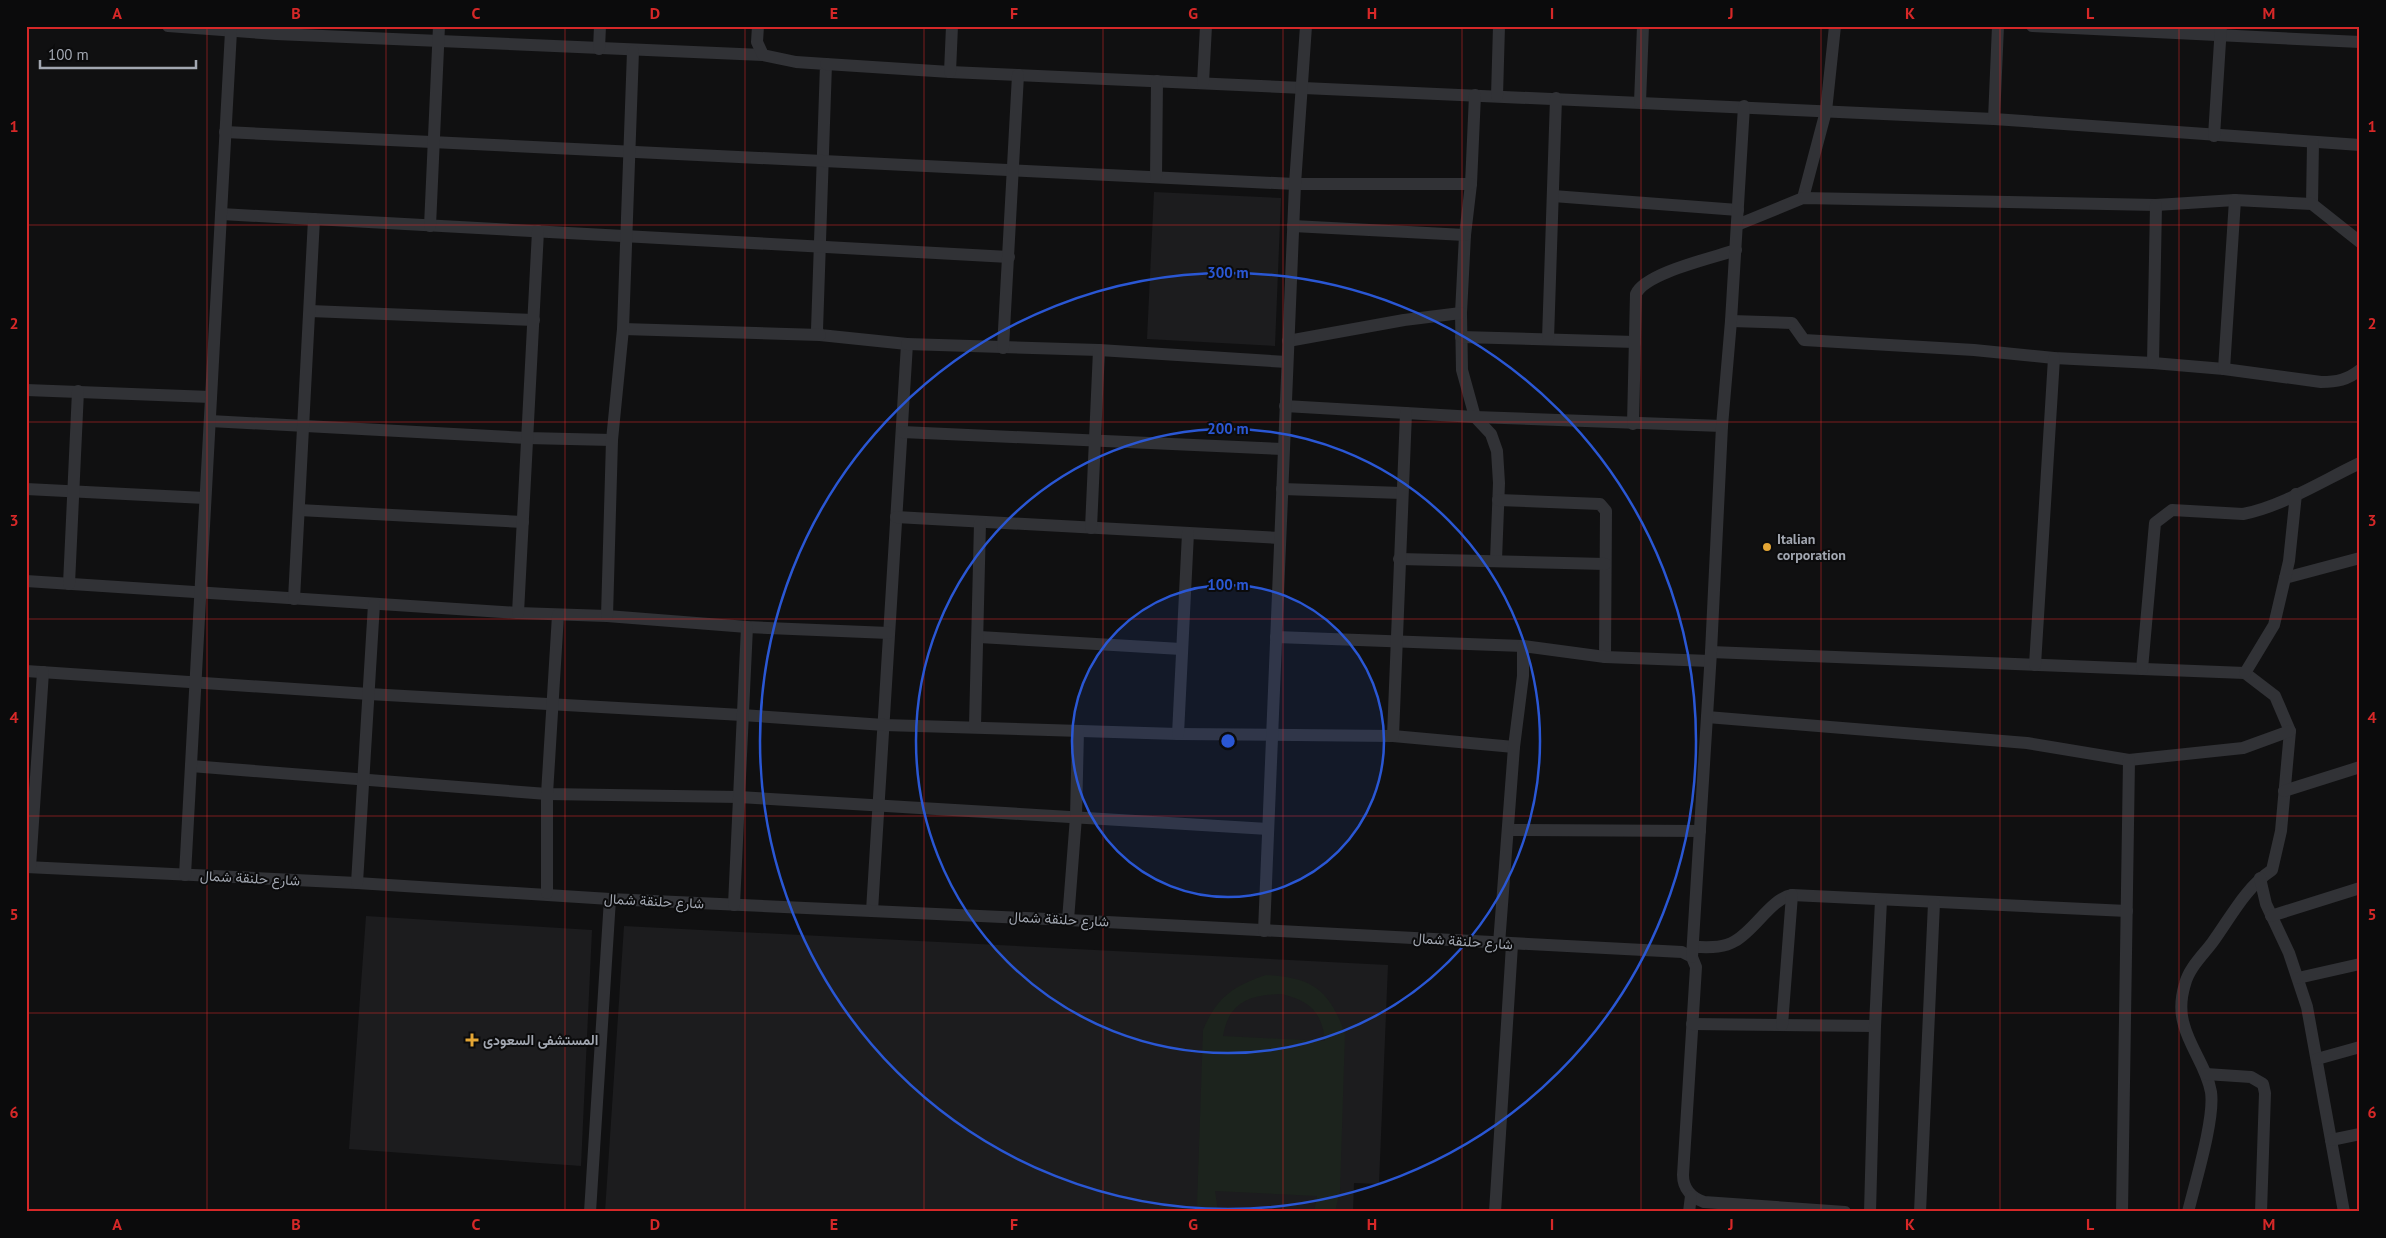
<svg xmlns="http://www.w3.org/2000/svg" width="2386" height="1238" viewBox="0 0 2386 1238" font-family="'PT Sans',Vazirmatn,sans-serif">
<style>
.built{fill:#1c1c1e}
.grass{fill:#1c231d;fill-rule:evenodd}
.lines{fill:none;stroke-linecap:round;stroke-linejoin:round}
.minor{stroke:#313236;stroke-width:12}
.grid{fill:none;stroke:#d62828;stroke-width:1;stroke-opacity:0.55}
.ring{fill:none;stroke:#2a57d4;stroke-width:2.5}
.poi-dot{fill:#e4a635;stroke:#0b0b0c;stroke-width:2}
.labels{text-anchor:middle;stroke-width:4;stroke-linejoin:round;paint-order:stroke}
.poi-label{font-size:14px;font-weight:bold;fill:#a2a7b1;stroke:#0b0b0c;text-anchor:start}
.street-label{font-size:14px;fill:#a2a7b1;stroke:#0b0b0c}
.centre{fill:#2a57d4;stroke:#0b0b0c;stroke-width:2.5}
.ring-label{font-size:15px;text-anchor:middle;font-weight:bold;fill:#2a57d4;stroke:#0b0b0c;stroke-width:4;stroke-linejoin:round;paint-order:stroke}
.neatline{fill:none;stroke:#d62828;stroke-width:2}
.grid-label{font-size:16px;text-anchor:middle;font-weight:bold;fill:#d62828}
</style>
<rect width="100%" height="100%" fill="#101011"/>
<g class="built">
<polygon points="1154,192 1281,198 1275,346 1147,339"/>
<polygon points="366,916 592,930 581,1166 349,1149"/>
<polygon points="624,926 1388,965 1379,1184 1354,1183 1353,1212 605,1212"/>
</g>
<path class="grass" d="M1266,975c46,2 64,15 79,59l-5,157 -5,21h-21l3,-16 -102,-5 3,21h-18l-3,-7 6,-175c14,-33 30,-44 63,-55zM1281,994c28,6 41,18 44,47l-102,-5c6,-34 26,-41 58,-42z"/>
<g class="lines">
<g class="minor">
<polyline points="168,26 276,34 763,55"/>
<polyline points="758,26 757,42 763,55 796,62 826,64 817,330 820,335 907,344 872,911"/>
<polyline points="2032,26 2360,42"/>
<polyline points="599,49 600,26"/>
<polyline points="826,64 950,72 1994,119 2360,145"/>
<polyline points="950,72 952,26"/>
<polyline points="1203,83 1206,26"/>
<polyline points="1475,95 1471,184 1465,235 1461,313 1462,370 1475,417 1491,434 1497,451 1499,483 1496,560"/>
<polyline points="1497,96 1499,26"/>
<polyline points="1640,102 1643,26"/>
<polyline points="1994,119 1998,26"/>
<polyline points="225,132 1295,184 1471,184"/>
<polyline points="2214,136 2221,26"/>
<polyline points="1156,177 1157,81"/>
<polyline points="1553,196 1738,210"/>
<polyline points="1803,198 1826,111 1835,26"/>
<polyline points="2312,204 2313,143"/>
<polyline points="221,214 1009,257"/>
<polyline points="1737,225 1803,198 2156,205 2235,200 2312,204 2360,242"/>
<polyline points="430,226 439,26"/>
<polyline points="1293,226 1465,235"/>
<polyline points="310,311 534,320"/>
<path d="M1731,321l61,2 12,17 170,10 80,8 99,5 71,6 97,13c16,0 26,-2 39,-12"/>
<polyline points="623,329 820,335"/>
<polyline points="1461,337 1635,342"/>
<polyline points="1548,339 1556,98"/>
<polyline points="1288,341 1404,320 1461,313"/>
<polyline points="907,344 1099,350 1287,362"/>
<polyline points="1003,348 1018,75"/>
<polyline points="2153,363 2156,205"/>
<polyline points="2224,369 2235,200"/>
<polyline points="26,390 211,397"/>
<polyline points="1285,406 1475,417 1722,426"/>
<polyline points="210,421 527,438 612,440"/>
<path d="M1633,424l3,-130c9,-21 76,-36 100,-44"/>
<polyline points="902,432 1283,449"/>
<polyline points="26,489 205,498"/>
<polyline points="1282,489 1402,493"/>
<polyline points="1498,500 1600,504 1606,511 1605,657"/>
<polyline points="299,510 523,522"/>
<polyline points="896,517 1280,538"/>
<polyline points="1091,528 1099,350"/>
<polyline points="1399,559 1605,564"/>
<polyline points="2285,578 2360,558"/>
<polyline points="26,581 518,613 607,616 747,627 889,633"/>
<polyline points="69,584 78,391"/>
<polyline points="294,599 314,219"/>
<polyline points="518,613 538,231"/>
<polyline points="607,616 612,440 623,329 633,51"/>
<polyline points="979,637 1181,649"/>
<polyline points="1276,637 1523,646 1605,657 1710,661"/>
<path d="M1711,652l534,21 30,23 15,35 -9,100 -9,39c-27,18 -41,47 -60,73 -9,12 -23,25 -27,41 -4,13 -5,28 -1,41 6,23 23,43 27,67 4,27 -16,91 -23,120"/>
<polyline points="2035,665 2054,358"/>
<path d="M2142,669l13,-146 17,-13 71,4c38,-7 81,-34 117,-51"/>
<polyline points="26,671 369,694 742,715 884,725 1178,734 1393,736 1514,747"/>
<polyline points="2245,673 2274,625 2289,561 2296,494"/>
<polyline points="1707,717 2027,743 2129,760 2243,748 2290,731"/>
<polyline points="975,726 980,523"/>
<polyline points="1178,734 1188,533"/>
<polyline points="1393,736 1406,413"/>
<polyline points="191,766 547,794 739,797 1268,829"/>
<polyline points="2284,791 2360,767"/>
<polyline points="1508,830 1700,831"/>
<path d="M26,867l331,16 253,16 458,21 614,32 10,5 4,10 -13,208c0,14 9,23 21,27l141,10"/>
<polyline points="30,867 43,672"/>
<polyline points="185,875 231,31"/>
<polyline points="2260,878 2266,904 2289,953 2307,1007 2344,1212"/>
<polyline points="357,883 374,604"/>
<polyline points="547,893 547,794 558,615"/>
<polyline points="734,905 747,627"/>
<polyline points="2271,916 2360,888"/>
<polyline points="1068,920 1076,817 1078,731"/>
<polyline points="1264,931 1295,184 1306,26"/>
<polyline points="1499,944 1514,747 1523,676 1523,646"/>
<path d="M1693,947c14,0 29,2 42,-6 19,-10 37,-43 57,-46l335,16"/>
<polyline points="1692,957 1711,652 1722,426 1731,321 1744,106"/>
<polyline points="2298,978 2360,964"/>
<polyline points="1692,1024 1875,1026"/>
<polyline points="1782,1025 1792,895"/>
<polyline points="2317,1059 2360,1047"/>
<polyline points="2206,1074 2251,1077 2263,1084 2265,1093 2261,1212"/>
<polyline points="2331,1140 2360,1134"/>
<polyline points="590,1212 610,899"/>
<polyline points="1495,1212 1512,945"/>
<polyline points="1689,1212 1691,1196"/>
<polyline points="1870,1212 1875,1026 1881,900"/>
<polyline points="1920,1212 1934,903"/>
<polyline points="2122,1212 2129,760"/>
</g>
</g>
<path class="grid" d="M207,26v1186M386,26v1186M565,26v1186M745,26v1186M924,26v1186M1103,26v1186M1283,26v1186M1462,26v1186M1641,26v1186M1821,26v1186M2000,26v1186M2179,26v1186M26,225h2334M26,422h2334M26,619h2334M26,816h2334M26,1013h2334"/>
<circle cx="1228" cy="741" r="156" fill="#2a57d4" fill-opacity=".12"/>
<g class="ring">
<circle cx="1228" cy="741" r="156"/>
<circle cx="1228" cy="741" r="312"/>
<circle cx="1228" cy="741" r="468"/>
</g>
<g class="poi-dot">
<circle cx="1767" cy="547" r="5"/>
<path d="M469.5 1032.5h5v5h5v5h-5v5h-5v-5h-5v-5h5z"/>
</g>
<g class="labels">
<g class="poi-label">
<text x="1777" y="544">Italian<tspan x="1777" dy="16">corporation</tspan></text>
<text x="483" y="1045">المستشفى السعودى</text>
</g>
<g class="street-label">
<text transform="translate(250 878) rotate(3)" y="5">شارع حلنقة شمال</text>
<text transform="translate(654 901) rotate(3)" y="5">شارع حلنقة شمال</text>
<text transform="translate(1059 919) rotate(3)" y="5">شارع حلنقة شمال</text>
<text transform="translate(1463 941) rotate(4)" y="5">شارع حلنقة شمال</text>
</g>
</g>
<circle cx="1228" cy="741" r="8" class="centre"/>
<g class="ring-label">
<text x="1228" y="278">300 m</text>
<text x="1228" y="434">200 m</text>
<text x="1228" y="590">100 m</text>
</g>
<rect width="2386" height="1238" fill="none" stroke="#0b0b0c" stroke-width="55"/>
<path d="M40 60v8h156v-8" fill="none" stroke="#a2a7b1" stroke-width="2.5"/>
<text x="48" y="60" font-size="15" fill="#a2a7b1" stroke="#0b0b0c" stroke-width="4" paint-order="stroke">100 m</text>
<rect x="28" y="28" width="2330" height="1182" class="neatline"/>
<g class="grid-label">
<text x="117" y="19">A</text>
<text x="296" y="19">B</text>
<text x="476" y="19">C</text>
<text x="655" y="19">D</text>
<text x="834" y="19">E</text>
<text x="1014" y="19">F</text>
<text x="1193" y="19">G</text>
<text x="1372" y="19">H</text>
<text x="1552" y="19">I</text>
<text x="1731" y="19">J</text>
<text x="1910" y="19">K</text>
<text x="2090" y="19">L</text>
<text x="2269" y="19">M</text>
<text x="14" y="132">1</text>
<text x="2372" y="132">1</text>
<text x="14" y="329">2</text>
<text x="2372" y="329">2</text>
<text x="14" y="526">3</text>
<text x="2372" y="526">3</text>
<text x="14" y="723">4</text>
<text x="2372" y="723">4</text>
<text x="14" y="920">5</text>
<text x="2372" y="920">5</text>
<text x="14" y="1118">6</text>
<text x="2372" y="1118">6</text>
<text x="117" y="1230">A</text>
<text x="296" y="1230">B</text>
<text x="476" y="1230">C</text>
<text x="655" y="1230">D</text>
<text x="834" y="1230">E</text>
<text x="1014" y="1230">F</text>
<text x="1193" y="1230">G</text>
<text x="1372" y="1230">H</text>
<text x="1552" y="1230">I</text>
<text x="1731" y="1230">J</text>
<text x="1910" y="1230">K</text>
<text x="2090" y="1230">L</text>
<text x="2269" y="1230">M</text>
</g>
</svg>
